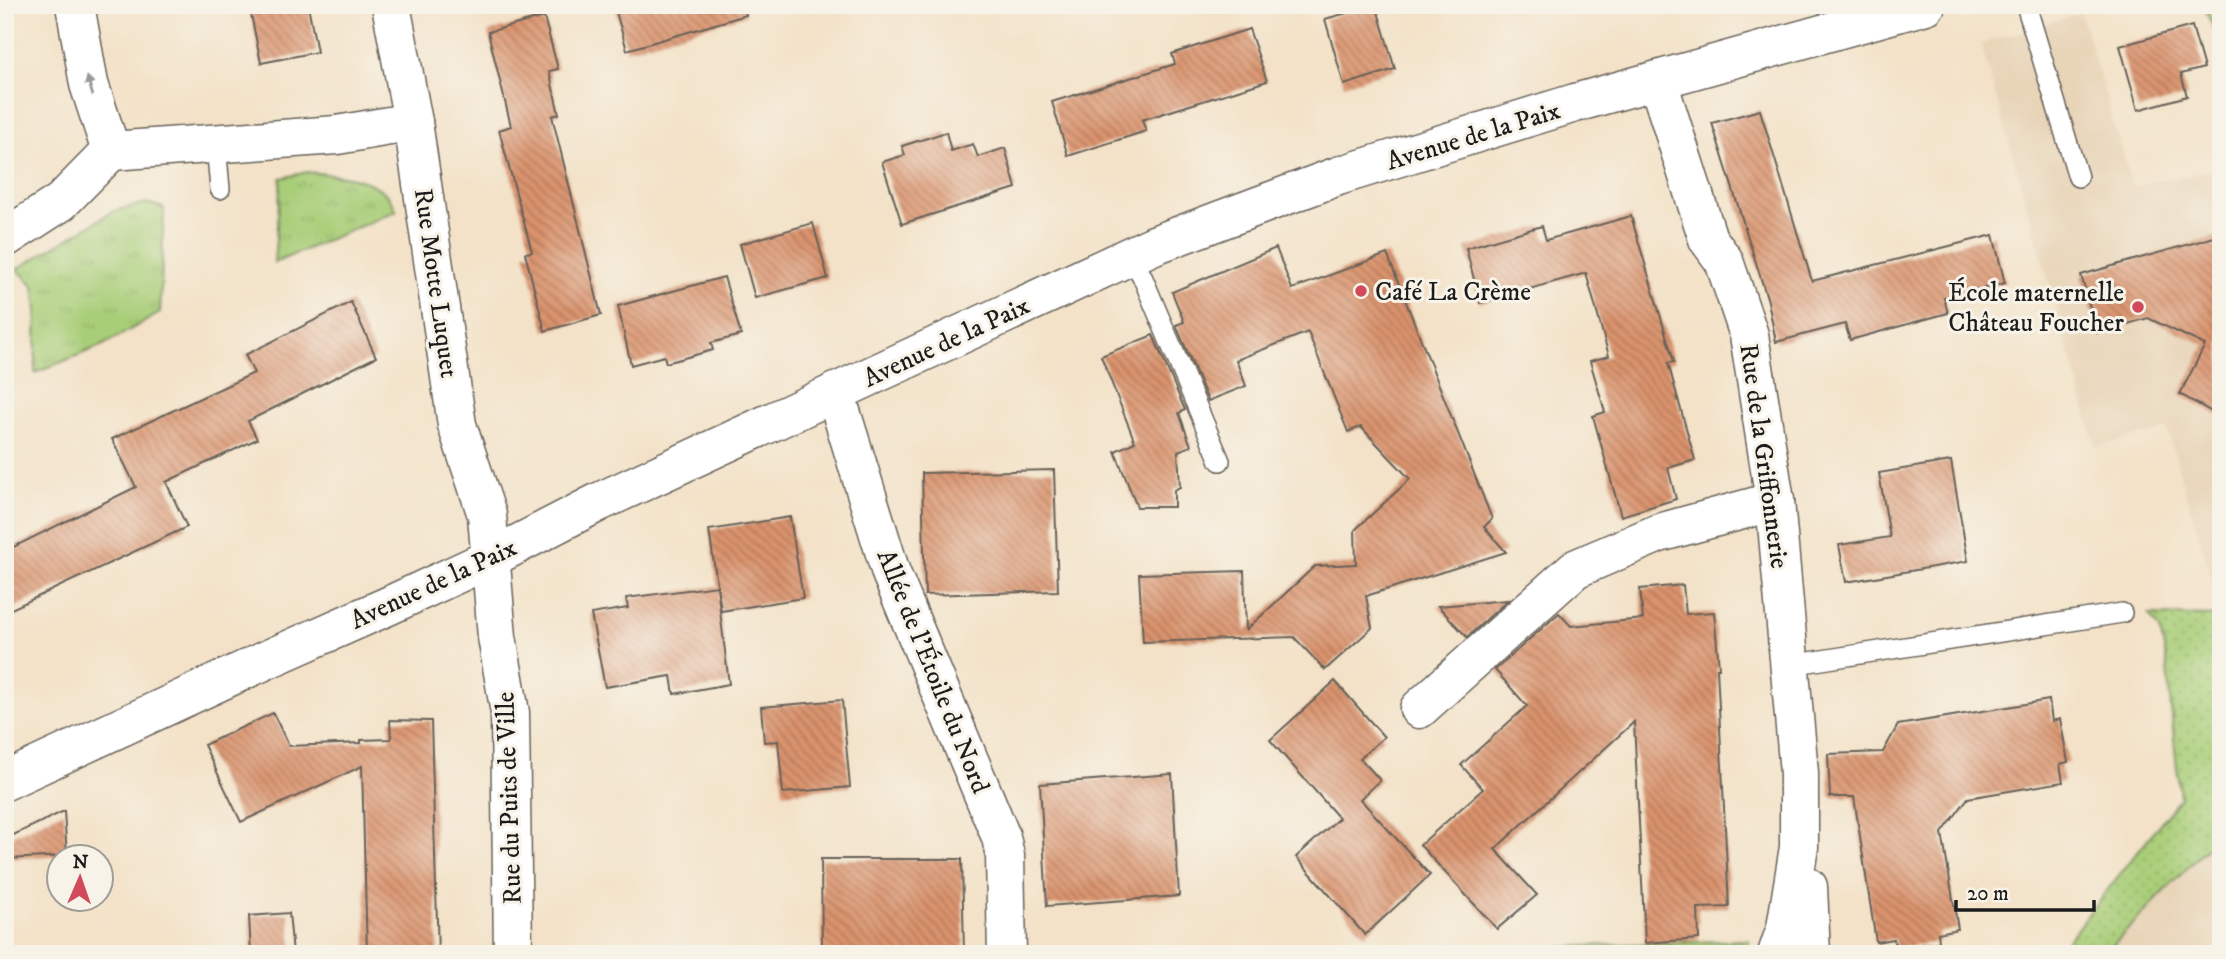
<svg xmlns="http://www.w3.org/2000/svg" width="2226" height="959" viewBox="0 0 2226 959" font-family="'IM FELL DW Pica',serif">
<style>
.built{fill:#e8d4b7}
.grass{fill:url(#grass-tufts);stroke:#62754a;stroke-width:2}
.park{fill:url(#park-dots);stroke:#62754a;stroke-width:2}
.building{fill:url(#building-back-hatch)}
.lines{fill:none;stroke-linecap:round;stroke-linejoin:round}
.lane-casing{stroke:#676158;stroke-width:22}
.street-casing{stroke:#676158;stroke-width:41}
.secondary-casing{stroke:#676158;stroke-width:41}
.lane{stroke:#fff;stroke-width:19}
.street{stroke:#fff;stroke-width:38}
.secondary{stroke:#fff;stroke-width:38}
.oneway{fill:#999}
.poi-dot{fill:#d1495b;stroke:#f7f3e8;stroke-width:2.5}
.labels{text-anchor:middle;stroke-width:6;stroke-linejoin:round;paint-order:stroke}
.street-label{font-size:26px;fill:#1c1c1c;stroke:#f7f3e8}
.poi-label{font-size:26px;fill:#1c1c1c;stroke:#f7f3e8;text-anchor:start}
</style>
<defs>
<pattern id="grass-tufts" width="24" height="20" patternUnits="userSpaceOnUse" patternTransform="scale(1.75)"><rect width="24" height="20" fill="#a9ce78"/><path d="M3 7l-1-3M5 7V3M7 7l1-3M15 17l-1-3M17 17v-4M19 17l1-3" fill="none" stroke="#91b067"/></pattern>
<pattern id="park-dots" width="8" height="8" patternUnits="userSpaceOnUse" patternTransform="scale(1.75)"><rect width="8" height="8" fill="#a9ce78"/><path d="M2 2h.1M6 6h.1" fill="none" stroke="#91b067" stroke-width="1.8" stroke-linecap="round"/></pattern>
<pattern id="building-back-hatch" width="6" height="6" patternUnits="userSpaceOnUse" patternTransform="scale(1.75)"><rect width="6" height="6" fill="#da936d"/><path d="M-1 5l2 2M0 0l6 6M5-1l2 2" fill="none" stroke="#b07759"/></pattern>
</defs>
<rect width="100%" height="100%" fill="#f7f3e8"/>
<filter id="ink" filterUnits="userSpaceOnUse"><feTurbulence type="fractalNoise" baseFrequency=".0143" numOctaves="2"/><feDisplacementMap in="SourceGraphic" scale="14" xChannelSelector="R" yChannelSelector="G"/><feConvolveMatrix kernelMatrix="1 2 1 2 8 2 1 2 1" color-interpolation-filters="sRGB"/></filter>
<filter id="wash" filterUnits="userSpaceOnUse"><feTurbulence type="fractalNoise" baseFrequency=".00686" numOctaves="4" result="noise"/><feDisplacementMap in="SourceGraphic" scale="28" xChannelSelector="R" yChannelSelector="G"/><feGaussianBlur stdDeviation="1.57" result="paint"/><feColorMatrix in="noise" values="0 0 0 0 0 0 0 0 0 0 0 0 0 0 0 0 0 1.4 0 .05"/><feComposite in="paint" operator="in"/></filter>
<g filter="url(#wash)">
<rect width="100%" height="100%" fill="#f3e2c8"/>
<g class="built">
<polygon points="2081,13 2132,186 2221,169 2221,610 2167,429 2096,447 1981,44"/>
<polygon points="2221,814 2221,954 2087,954"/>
</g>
<g class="grass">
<path d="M307,172c25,3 62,3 81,24 4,3 6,10 8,15l-122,52 7,-85z"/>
<polygon points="147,203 164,208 160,313 103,345 35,373 37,311 34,286 17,269 114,211"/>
</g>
<g class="park">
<polygon points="2203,5 2221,5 2221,45"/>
<polygon points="2149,615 2221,616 2221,833 2104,954 2057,954 2180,798 2166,658 2160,629"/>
<polygon points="1749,940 1749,954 1354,954"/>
</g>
<g id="blocks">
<g class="building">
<polygon points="249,5 308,5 317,52 261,63"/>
<polygon points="614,5 744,5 746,15 627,50"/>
<polygon points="1376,5 1395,69 1344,85 1325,19"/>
<polygon points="544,17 558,69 549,71 559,114 552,116 601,315 545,331 525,253 532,252 499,130 511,126 488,32"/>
<polygon points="2192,26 2204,68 2181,74 2187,96 2138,110 2120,46"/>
<polygon points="1249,29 1267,81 1142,120 1146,131 1068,156 1052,102 1175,64 1172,54"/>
<polygon points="1760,110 1812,281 1993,235 2005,283 1944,298 1948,313 1850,340 1845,324 1776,342 1768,301 1712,123"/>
<polygon points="946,132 951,151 973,144 978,157 1005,148 1016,188 902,224 882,162 905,155 902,146"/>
<polygon points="1631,216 1674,362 1668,363 1695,460 1668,468 1676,499 1621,516 1593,416 1605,412 1590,361 1609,356 1586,273 1480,303 1466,248 1542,226 1546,240"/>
<polygon points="813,223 828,278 755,298 740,244"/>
<polygon points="2221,235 2221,417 2180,394 2205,345 2148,318 2097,333 2081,275"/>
<polygon points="1276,248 1292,289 1387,254 1492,519 1484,527 1506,552 1366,596 1372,628 1325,670 1294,637 1143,642 1139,574 1244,571 1246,630 1315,566 1356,564 1355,530 1410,479 1361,427 1348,432 1308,332 1236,360 1246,386 1208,401 1176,325 1184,322 1172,292"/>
<polygon points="724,277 741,335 711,343 713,350 666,363 664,356 631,365 618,306"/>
<polygon points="351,302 376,357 248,421 257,439 166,482 187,527 5,612 5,551 136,487 112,439 254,373 245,355"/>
<polygon points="1153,335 1185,410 1179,413 1191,446 1178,451 1180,487 1174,490 1174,507 1137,507 1115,451 1135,442 1101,356"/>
<polygon points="1951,461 1968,561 1846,582 1839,545 1890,537 1879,473"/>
<polygon points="1054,470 1058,591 925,595 922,473"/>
<polygon points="790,517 803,598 721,611 709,530"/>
<polygon points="1683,585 1686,614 1714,612 1719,668 1717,668 1729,907 1698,908 1699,939 1645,943 1634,722 1495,849 1537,895 1497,929 1420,845 1483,789 1461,765 1527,706 1495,670 1559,613 1571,626 1643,619 1640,589"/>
<polygon points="717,586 729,684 674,694 671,676 605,687 591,614 628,608 626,598"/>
<polygon points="1508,600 1467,637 1438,606"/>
<polygon points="1335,681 1384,737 1360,758 1380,780 1360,799 1430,875 1365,935 1296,857 1339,818 1270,740"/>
<polygon points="842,700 850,787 783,793 778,741 764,742 761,707"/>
<polygon points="2049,700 2052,721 2060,719 2068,762 2060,764 2063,782 1968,798 1942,833 1958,929 1938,933 1939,942 1896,948 1894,939 1876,942 1854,797 1830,797 1828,754 1883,752 1898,725"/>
<polygon points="273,713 289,746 361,743 361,740 391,739 390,720 431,721 438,954 367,954 362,766 241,822 204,745"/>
<polygon points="1172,774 1179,896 1047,906 1040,784"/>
<polygon points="64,811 67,856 5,859 5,839"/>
<polygon points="821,859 962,859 964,954 822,954"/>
<polygon points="289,913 293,954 251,954 249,916"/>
</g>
</g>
</g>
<g filter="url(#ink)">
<use href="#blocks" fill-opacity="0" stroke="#676158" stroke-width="2"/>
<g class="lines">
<defs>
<g id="lane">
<polyline points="2026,5 2078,177"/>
<polyline points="216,144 220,189"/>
<polyline points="1131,256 1142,276 1220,461"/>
<polyline points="1790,665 2122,613"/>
</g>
<g id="street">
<polyline points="75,5 89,84 111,151"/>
<polyline points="391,5 413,122 457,425 487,515 497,637 510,713 513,954"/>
<polyline points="1658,82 1708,239 1724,261 1749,335 1775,501 1799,773 1799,847 1786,928 1777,954"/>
<polyline points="111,151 337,135 413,122"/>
<polyline points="5,238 61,202 111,151"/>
<polyline points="835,392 891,573 1001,837 1005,856 1007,954"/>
<polyline points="1419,709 1575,569 1659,533 1775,501"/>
<polyline points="1808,887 1811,954"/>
</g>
<polyline id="secondary" points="5,781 266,660 388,606 489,559 599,502 1154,245 1338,176 1575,103 1926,5"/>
</defs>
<use href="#lane" class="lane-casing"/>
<use href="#street" class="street-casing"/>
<use href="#secondary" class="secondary-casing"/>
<use href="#lane" class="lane"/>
<use href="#street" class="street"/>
<use href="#secondary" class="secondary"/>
</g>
<defs><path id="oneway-solid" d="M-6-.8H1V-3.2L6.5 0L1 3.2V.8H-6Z" transform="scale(1.75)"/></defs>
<use class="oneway" href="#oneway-solid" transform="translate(90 86) rotate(-106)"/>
</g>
<g class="poi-dot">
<circle cx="1361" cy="291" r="7"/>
<circle cx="2138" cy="307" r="7"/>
</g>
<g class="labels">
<g class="street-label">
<text transform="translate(1473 135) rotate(-17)" y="9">Avenue de la Paix</text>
<text transform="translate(437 283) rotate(82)" y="9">Rue Motte Luquet</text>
<text transform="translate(946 341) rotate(-25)" y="9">Avenue de la Paix</text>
<text transform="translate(1765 456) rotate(82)" y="9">Rue de la Griffonnerie</text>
<text transform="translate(433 583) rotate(-25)" y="9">Avenue de la Paix</text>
<text transform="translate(934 671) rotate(68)" y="9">Allée de l'Étoile du Nord</text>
<text transform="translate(508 798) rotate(-92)" y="9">Rue du Puits de Ville</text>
</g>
<g class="poi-label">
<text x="1375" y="300">Café La Crème</text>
<text x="2124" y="301" text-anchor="end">École maternelle<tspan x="2124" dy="30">Château Foucher</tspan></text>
</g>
</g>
<rect width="2226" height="959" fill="none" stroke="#f7f3e8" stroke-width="28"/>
<g transform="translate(80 878) rotate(2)"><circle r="33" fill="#f7f3e8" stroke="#9f9d96" stroke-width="2"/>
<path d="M0-5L12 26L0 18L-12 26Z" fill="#d1495b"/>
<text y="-10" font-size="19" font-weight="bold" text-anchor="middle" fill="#1c1c1c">N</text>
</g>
<path d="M1956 900v10h138v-10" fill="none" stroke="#1c1c1c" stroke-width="3.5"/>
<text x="1967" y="900" font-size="21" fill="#1c1c1c" stroke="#f7f3e8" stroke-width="5" paint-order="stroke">20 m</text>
</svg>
